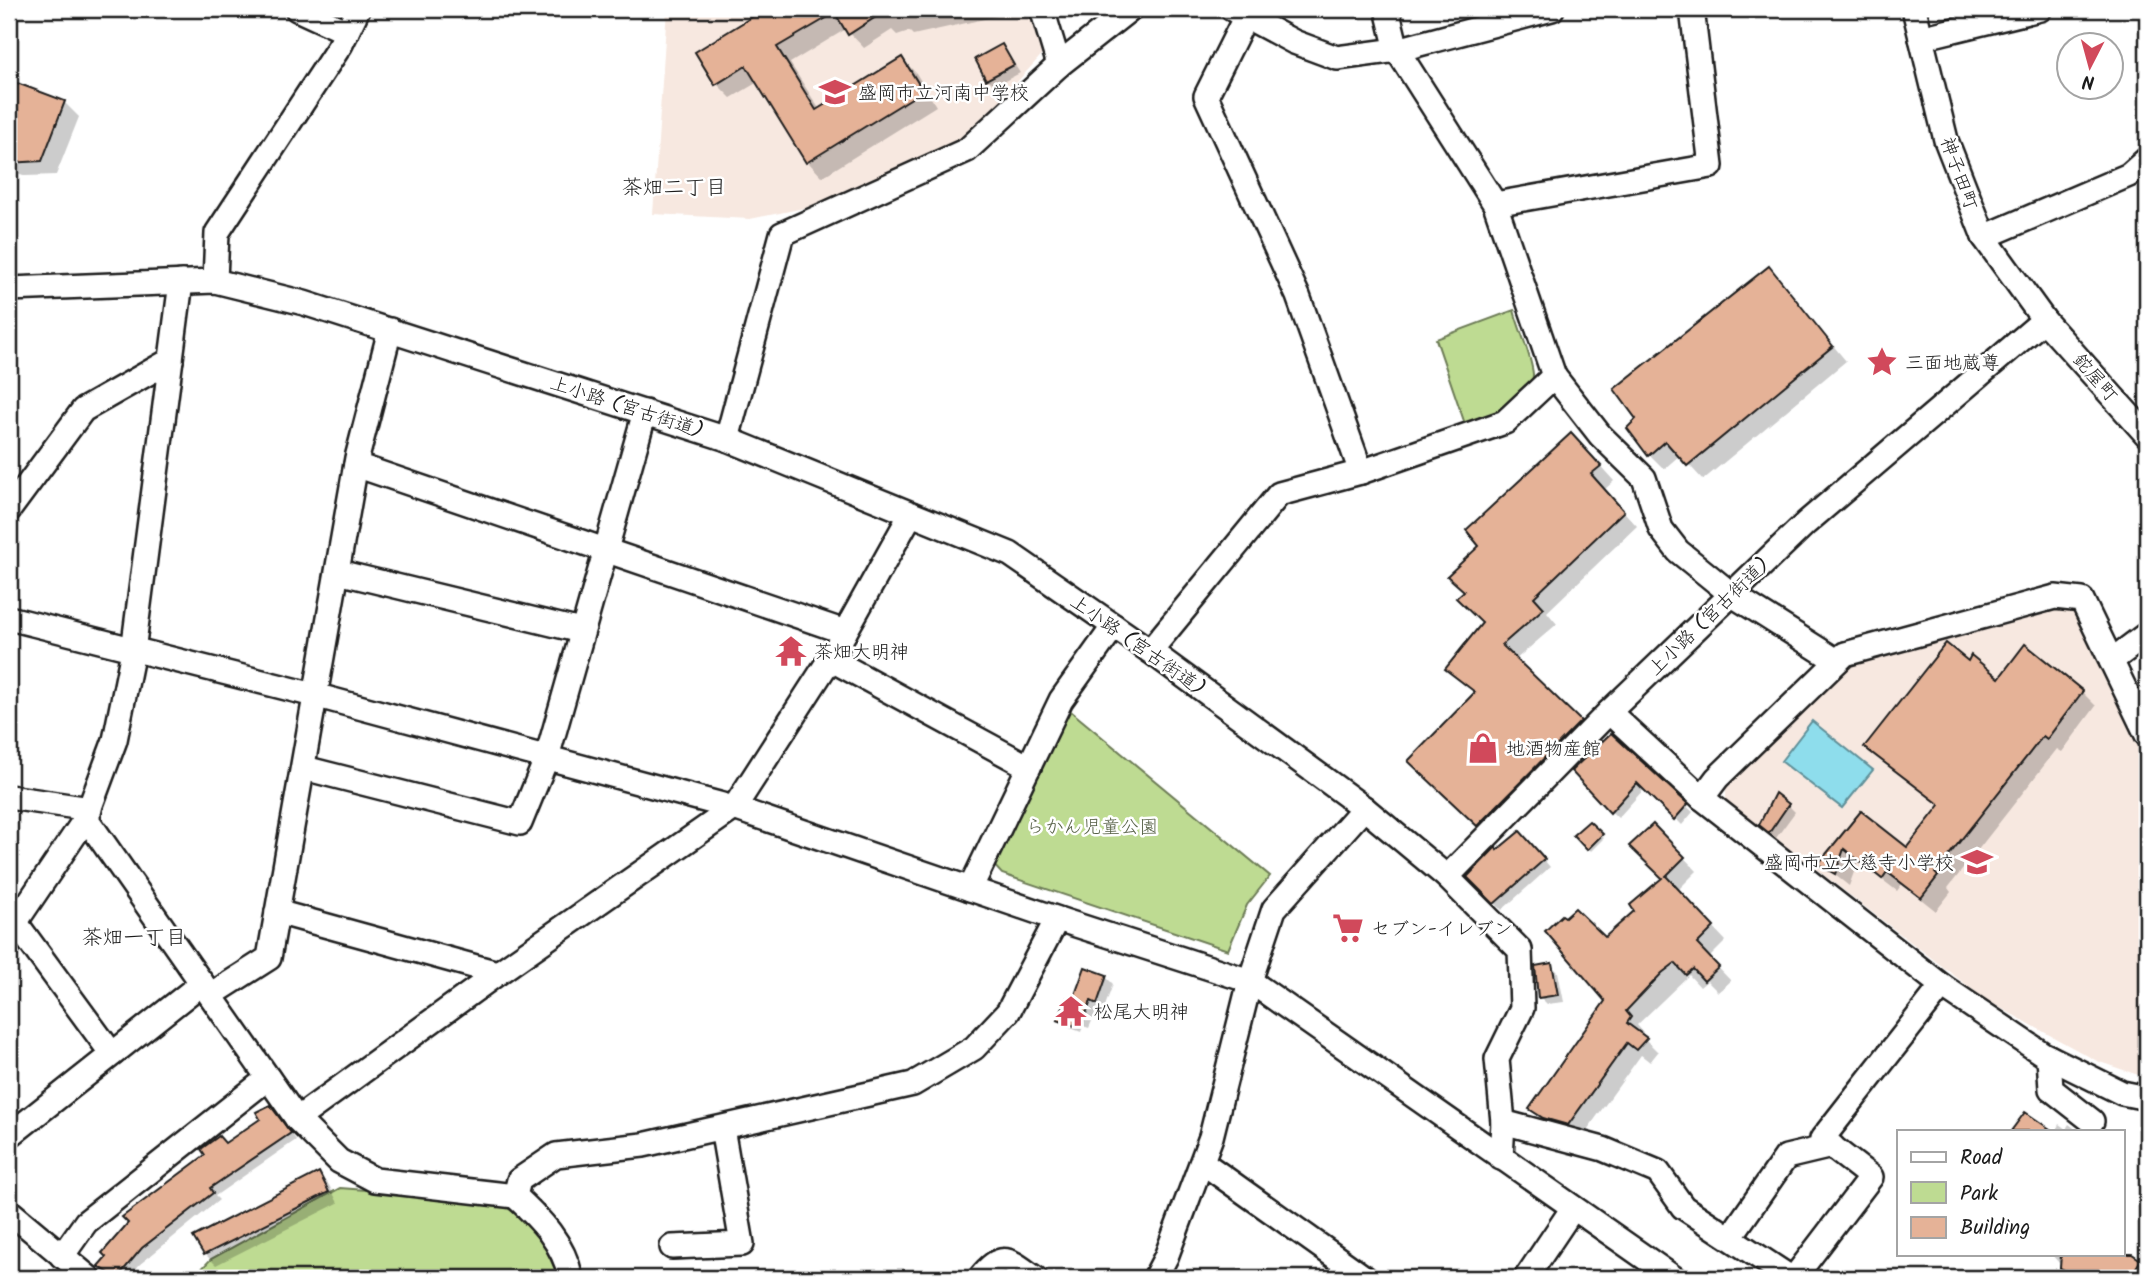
<svg xmlns="http://www.w3.org/2000/svg" width="2156" height="1287" viewBox="0 0 2156 1287" font-family="Kalam,'Klee One',sans-serif">
<style>
.built{fill:#f7e8e0}
.green{fill:#bedb92;stroke:#6d7c57;stroke-width:2}
.water{fill:#8eddec;stroke:#609099;stroke-width:2}
.shadow{fill:#0003}
.building{fill:#e5b297;stroke:#1c1c1c;stroke-width:2}
.lines{fill:none;stroke-linecap:round;stroke-linejoin:round}
.minor-casing{stroke:#1c1c1c;stroke-width:28}
.minor{stroke:#fff;stroke-width:23}
.labels{text-anchor:middle;stroke-width:5;stroke-linejoin:round;paint-order:stroke}
.poi-label{font-size:19px;fill:#1c1c1c;stroke:#fff;text-anchor:start}
.street-label{font-size:19px;fill:#1c1c1c;stroke:#fff}
.park-label{font-size:19px;fill:#555f45;stroke:#fff}
.neighbourhood-label{font-size:21px;fill:#1c1c1c;stroke:#fff}
</style>
<rect width="100%" height="100%" fill="#fff"/>
<filter id="ink" filterUnits="userSpaceOnUse"><feTurbulence type="fractalNoise" baseFrequency=".0143" numOctaves="2"/><feDisplacementMap in="SourceGraphic" scale="14" xChannelSelector="R" yChannelSelector="G"/><feConvolveMatrix kernelMatrix="1 2 1 2 8 2 1 2 1" color-interpolation-filters="sRGB"/></filter>
<g filter="url(#ink)">
<g class="built">
<polygon points="667,9 1029,9 1047,49 969,135 819,205 750,219 653,214"/>
<polygon points="2047,605 2077,607 2147,754 2147,1078 2097,1061 1986,1000 1726,800 1726,784 1852,661"/>
</g>
<g class="green">
<path d="M1514,310c5,20 17,44 19,64 1,26 -48,43 -68,50l-29,-85z"/>
<polygon points="1067,708 1270,876 1247,905 1228,950 1002,874 991,862"/>
<polygon points="340,1188 496,1200 536,1228 555,1269 553,1278 193,1278 211,1259"/>
</g>
<polygon class="water" points="1812,721 1873,770 1842,808 1781,761"/>
<g class="shadow">
<polygon points="769,9 1001,9 1002,15 913,35 909,31 897,35 892,30 864,48 846,29 790,63 820,110 902,59 916,73 936,106 822,177 808,162 758,82 731,98 716,83 697,53"/>
<polygon points="1002,46 1020,73 995,86 988,79"/>
<polygon points="9,82 64,102 79,117 56,175 26,176 9,170"/>
<polygon points="1769,269 1846,361 1703,480 1680,455 1664,469 1649,454"/>
<polygon points="1586,450 1614,481 1604,490 1637,526 1547,612 1557,624 1515,660 1593,736 1492,839 1424,775 1476,693 1448,669 1484,623"/>
<polygon points="1969,664 1999,681 2082,692 2096,706 2062,752 2057,749 1948,888 1951,892 1936,911 1902,884 1897,891 1858,861 1849,886 1821,864 1861,813 1907,849 1941,807 1867,747"/>
<polygon points="1611,736 1693,812 1682,825 1645,788 1618,818 1593,794"/>
<polygon points="1788,805 1795,812 1776,838 1768,831"/>
<polygon points="1589,823 1604,838 1591,851 1576,835"/>
<polygon points="1653,826 1697,871 1678,890 1726,941 1709,958 1731,981 1718,992 1707,981 1700,987 1689,975 1637,1025 1643,1032 1641,1035 1658,1052 1650,1062 1641,1055 1582,1137 1544,1122 1531,1109 1607,1001 1605,940 1636,912 1665,878"/>
<polygon points="1527,840 1550,867 1502,910 1469,877 1498,852"/>
<polygon points="1551,965 1558,972 1564,1002 1547,1004 1540,997"/>
<polygon points="1106,977 1113,984 1104,1009 1098,1007 1089,1028 1083,1026 1081,1032 1066,1026 1059,1019"/>
<polygon points="277,1114 296,1140 215,1196 219,1200 139,1265 129,1278 115,1278 100,1266 226,1145"/>
<polygon points="2059,1124 2066,1129 2069,1124 2078,1131 2056,1131"/>
<polygon points="318,1174 329,1185 338,1203 216,1265 205,1254"/>
<polygon points="2123,1250 2147,1268 2147,1278 2066,1278 2069,1274 2051,1254 2123,1254"/>
<polygon points="491,1272 513,1278 490,1278"/>
</g>
<g class="building">
<polygon points="765,9 888,9 848,35 835,13 777,47 816,110 902,57 923,91 806,163 746,66 715,85 695,52"/>
<polygon points="1002,44 1014,65 986,80 975,59"/>
<polygon points="9,80 65,101 42,161 9,163"/>
<polygon points="1769,266 1833,346 1687,466 1665,441 1648,456 1627,428 1636,419 1614,389"/>
<polygon points="1571,433 1601,466 1591,474 1624,511 1534,597 1544,608 1502,645 1581,721 1477,826 1408,761 1475,692 1445,669 1482,623 1456,598 1464,591 1447,576 1479,546 1466,530"/>
<polygon points="1946,643 1968,661 1971,655 1999,678 2025,644 2083,691 2047,739 2043,736 1935,873 1938,876 1921,898 1887,872 1882,879 1844,849 1835,874 1818,864 1861,811 1907,847 1940,805 1864,747"/>
<polygon points="1611,733 1688,804 1674,820 1637,783 1610,813 1571,771"/>
<polygon points="1775,793 1789,804 1769,833 1759,825"/>
<polygon points="1589,821 1603,834 1587,850 1573,835"/>
<polygon points="1653,824 1685,857 1666,876 1714,927 1697,944 1719,967 1704,981 1693,969 1686,975 1675,963 1662,973 1626,1011 1631,1017 1627,1023 1647,1038 1636,1050 1627,1043 1568,1125 1543,1118 1529,1109 1605,1001 1545,931 1562,915 1565,917 1575,908 1605,937 1634,911 1630,905 1662,878 1629,846"/>
<polygon points="1520,831 1545,859 1494,904 1467,877 1496,847 1497,850"/>
<polygon points="1552,963 1558,995 1538,998 1535,966"/>
<polygon points="1085,967 1107,975 1097,1004 1091,1001 1082,1023 1076,1020 1074,1026 1057,1020 1067,998 1073,1000"/>
<polygon points="270,1105 291,1133 210,1188 213,1193 142,1248 117,1278 98,1266 106,1257 102,1253 128,1223 122,1217 205,1155 201,1149 219,1136 225,1143 260,1119 256,1112"/>
<polygon points="2025,1112 2053,1131 2011,1131"/>
<polygon points="319,1172 329,1192 204,1255 193,1237"/>
<polygon points="2061,1254 2132,1254 2141,1260 2129,1278 2064,1278 2068,1272 2060,1268"/>
</g>
<g class="lines">
<defs>
<g id="minor">
<polyline points="297,9 347,32"/>
<polyline points="1042,9 1059,65"/>
<polyline points="1232,9 1294,42 1337,58 1397,50 1552,9"/>
<polyline points="1914,9 1946,140 1984,237 2044,320 2147,435"/>
<polyline points="1246,16 1206,96 1298,296 1361,472"/>
<polyline points="1921,38 2040,9"/>
<polyline points="1495,204 1711,166 1692,9"/>
<polyline points="1984,237 2129,175 2147,159"/>
<polyline points="215,281 217,233 341,44 358,9"/>
<polyline points="9,289 215,281 304,303 727,439 1010,554 1150,651 1364,808 1447,877 1520,950 1522,1008 1497,1059 1503,1122 1501,1158"/>
<polyline points="1554,376 1600,435 1644,478 1661,529 1678,551 1731,594 1837,661"/>
<polyline points="727,439 782,234 967,150 1059,65 1130,9"/>
<polyline points="356,465 845,632"/>
<polyline points="9,510 83,410 171,360"/>
<polyline points="338,572 581,631"/>
<polyline points="9,618 318,696 734,808 1064,921 1250,981 1674,1278"/>
<polyline points="1150,651 1279,494 1361,472 1505,422 1554,376 1495,204 1397,50 1387,9"/>
<polyline points="830,659 1029,767"/>
<polyline points="2111,661 2147,634"/>
<polyline points="1609,712 1702,798 1942,986 2043,1054 2122,1093 2147,1098"/>
<polyline points="304,768 520,823 547,757 645,412"/>
<polyline points="9,797 90,809"/>
<polyline points="1702,798 1717,778 1845,654 2055,597 2082,600 2147,735"/>
<polyline points="86,818 297,1119 339,1161 375,1180 515,1196"/>
<polyline points="1447,877 1609,712 1806,523 2044,320"/>
<polyline points="970,889 1061,700 1114,626"/>
<polyline points="277,912 498,973"/>
<polyline points="9,921 16,923 112,1054"/>
<polyline points="9,932 86,818 115,740 133,651 181,282"/>
<polyline points="211,995 269,958 357,458 390,330"/>
<polyline points="2049,1057 2051,1089 2092,1121"/>
<polyline points="297,1119 498,973 734,808 830,659 911,514"/>
<polyline points="1503,1122 1603,1149 1658,1172 1683,1207 1791,1278"/>
<polyline points="9,1136 202,983"/>
<polyline points="1202,1162 1365,1278"/>
<polyline points="9,1211 89,1278"/>
<polyline points="1738,1226 1786,1157 1832,1146"/>
<polyline points="672,1247 742,1244 722,1128"/>
<polyline points="62,1256 86,1222 268,1078"/>
<path d="M571,1278c-8,-36 -30,-58 -56,-82l4,-16 37,-25 87,-10 270,-61 61,-36 34,-36 49,-93"/>
<path d="M980,1278c23,-28 29,-18 55,0"/>
<polyline points="1155,1278 1166,1257 1211,1137 1250,981 1274,909 1364,808"/>
<polyline points="1526,1278 1573,1208"/>
<polyline points="1794,1278 1871,1177 1822,1139 1942,986"/>
</g>
</defs>
<use href="#minor" class="minor-casing"/>
<use href="#minor" class="minor"/>
</g>
</g>
<defs>
<symbol id="school-bare" viewBox="-9 -9 18 18"><path d="M0-5L7-2L0 1L-7-2ZM-4 1L0 2.5L4 1V4Q0 6-4 4Z" fill="#d1495b" stroke="#fff" stroke-width="2.5" paint-order="stroke"/></symbol>
<symbol id="sight-bare" viewBox="-9 -9 18 18"><path d="M0-6L1.8-2.2L6-1.7L2.9 1.2L3.7 5.4L0 3.3L-3.7 5.4L-2.9 1.2L-6-1.7L-1.8-2.2Z" fill="#d1495b" stroke="#fff" stroke-width="2.5" paint-order="stroke"/></symbol>
<symbol id="temple-bare" viewBox="-9 -9 18 18"><path d="M0-6L5-2H3V0L6.5 2.5H4V6H1.5V3h-3V6H-4V2.5H-6.5L-3 0V-2H-5Z" fill="#d1495b" stroke="#fff" stroke-width="2.5" paint-order="stroke"/></symbol>
<symbol id="shop-bare" viewBox="-9 -9 18 18"><path d="M-5-2.5h2.3a2.7 3.5 0 0 1 5.4 0H5L5.5 6h-11ZM-1.5-2.5h3a1.5 2.3 0 0 0-3 0Z" fill="#d1495b" stroke="#fff" stroke-width="2.5" paint-order="stroke"/></symbol>
<symbol id="supermarket-bare" viewBox="-9 -9 18 18"><path d="M-6-5.5h2.5l.6 2H6L4.5 2H-2.5L-4.4-4H-6ZM-1.5 3.2a1.3 1.3 0 1 0 .1 0ZM3 3.2a1.3 1.3 0 1 0 .1 0Z" fill="#d1495b" stroke="#fff" stroke-width="2.5" paint-order="stroke"/></symbol>
</defs>
<g fill-rule="evenodd">
<use href="#school-bare" x="813" y="70" width="44" height="44"/>
<use href="#sight-bare" x="1860" y="340" width="44" height="44"/>
<use href="#temple-bare" x="769" y="629" width="44" height="44"/>
<use href="#shop-bare" x="1461" y="726" width="44" height="44"/>
<use href="#school-bare" x="1955" y="840" width="44" height="44"/>
<use href="#supermarket-bare" x="1326" y="906" width="44" height="44"/>
<use href="#temple-bare" x="1049" y="989" width="44" height="44"/>
</g>
<g class="labels">
<g class="poi-label">
<text x="858" y="99">盛岡市立河南中学校</text>
<text x="1905" y="369">三面地蔵尊</text>
<text x="814" y="658">茶畑大明神</text>
<text x="1506" y="755">地酒物産館</text>
<text x="1954" y="869" text-anchor="end">盛岡市立大慈寺小学校</text>
<text x="1371" y="935">セブン-イレブン</text>
<text x="1094" y="1018">松尾大明神</text>
</g>
<g class="street-label">
<text transform="translate(1960 173) rotate(70)" y="7">神子田町</text>
<text transform="translate(2096 377) rotate(49)" y="7">鉈屋町</text>
<text transform="translate(627 406) rotate(18)" y="7">上小路 (宮古街道)</text>
<text transform="translate(1708 616) rotate(-44)" y="7">上小路 (宮古街道)</text>
<text transform="translate(1138 644) rotate(35)" y="7">上小路 (宮古街道)</text>
</g>
<g class="park-label">
<text x="1092" y="833">らかん児童公園</text>
</g>
<g class="neighbourhood-label">
<text x="674" y="194">茶畑二丁目</text>
<text x="134" y="944">茶畑一丁目</text>
</g>
</g>
<rect width="2156" height="1287" fill="none" stroke="#fff" stroke-width="35"/>
<rect x="18" y="18" width="2121" height="1252" fill="none" stroke="#1c1c1c" stroke-width="2.5" filter="url(#ink)"/>
<rect x="1897" y="1130" width="228" height="126" fill="#ffffff" stroke="#a4a4a4" stroke-width="2"/>
<rect x="1911" y="1152" width="35" height="10" fill="#ffffff" stroke="#a4a4a4" stroke-width="2"/>
<text x="1960" y="1164" font-size="21" fill="#1c1c1c">Road</text>
<rect x="1911" y="1182" width="35" height="21" fill="#bedb92" stroke="#a4a4a4" stroke-width="2"/>
<text x="1960" y="1200" font-size="21" fill="#1c1c1c">Park</text>
<rect x="1911" y="1217" width="35" height="21" fill="#e5b297" stroke="#a4a4a4" stroke-width="2"/>
<text x="1960" y="1234" font-size="21" fill="#1c1c1c">Building</text>
<g transform="translate(2090 66) rotate(186)"><circle r="33" fill="#ffffff" stroke="#a4a4a4" stroke-width="2"/>
<path d="M0-5L12 26L0 18L-12 26Z" fill="#d1495b"/>
<text y="-10" font-size="19" font-weight="bold" text-anchor="middle" fill="#1c1c1c">N</text>
</g>
</svg>
